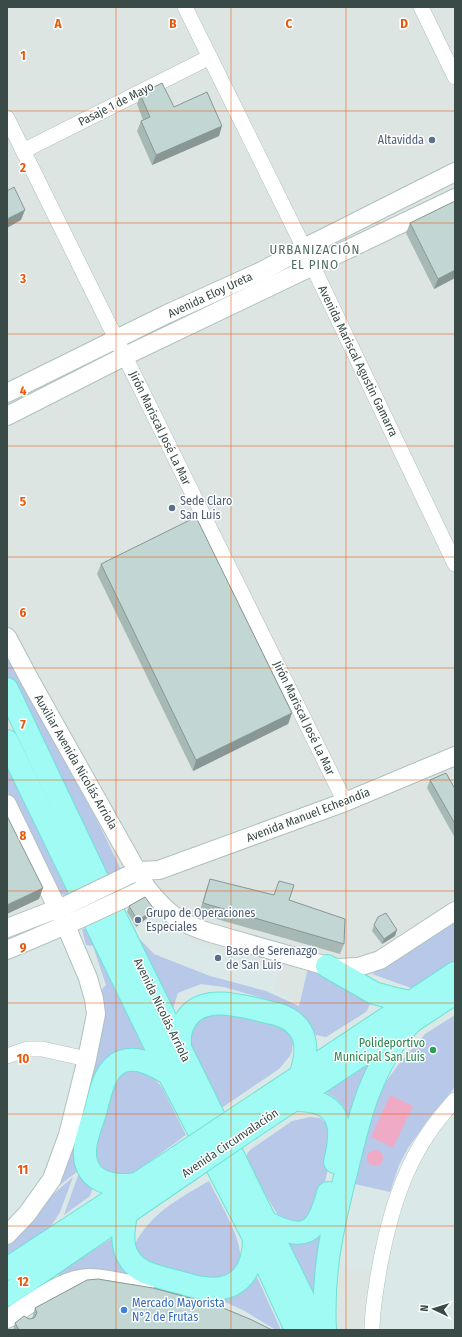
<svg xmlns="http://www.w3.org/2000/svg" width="462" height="1337" viewBox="0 0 462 1337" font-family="'Fira Sans Condensed',sans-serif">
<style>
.residential{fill:#dae9e7}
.industrial{fill:#dde5e3}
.green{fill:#b7c8e8}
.water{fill:#efabc6}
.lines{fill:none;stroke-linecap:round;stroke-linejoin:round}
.minor-casing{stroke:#aec1be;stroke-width:16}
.tertiary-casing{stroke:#aec1be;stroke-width:20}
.primary-casing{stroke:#6ee1d5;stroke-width:24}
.minor{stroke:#fff;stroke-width:15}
.tertiary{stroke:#fff;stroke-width:18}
.primary{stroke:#9ffbf3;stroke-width:22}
.tertiary-bridge-casing{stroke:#aec1be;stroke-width:20;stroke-linecap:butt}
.primary-bridge-casing{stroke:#6ee1d5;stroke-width:24;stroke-linecap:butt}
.tertiary-bridge{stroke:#fff;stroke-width:18}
.primary-bridge{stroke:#9ffbf3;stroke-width:22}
.wall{fill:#a7b9b5}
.shaded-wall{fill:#889694}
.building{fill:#c2d7d3;stroke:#889694}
.grid{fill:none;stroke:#e8590c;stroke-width:1;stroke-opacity:0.55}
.service-dot{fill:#5c6f8a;stroke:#fff;stroke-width:1.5}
.leisure-dot{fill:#2e9e5b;stroke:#fff;stroke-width:1.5}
.shop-dot{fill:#3f7fe0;stroke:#fff;stroke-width:1.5}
.labels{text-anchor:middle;stroke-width:3;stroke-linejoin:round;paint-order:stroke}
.street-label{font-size:12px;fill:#394a47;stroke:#fff}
.service-label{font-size:12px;fill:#4e5e75;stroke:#fff;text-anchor:start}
.leisure-label{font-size:12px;fill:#27864d;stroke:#fff;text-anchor:end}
.shop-label{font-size:12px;fill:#366cbe;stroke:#fff;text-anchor:start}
.neighbourhood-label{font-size:13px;letter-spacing:1px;fill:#516d67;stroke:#fff}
.grid-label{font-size:13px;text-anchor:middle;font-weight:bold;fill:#e8590c;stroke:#fff;stroke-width:3;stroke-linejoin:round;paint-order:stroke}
</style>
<rect width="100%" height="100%" fill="#ecf5f4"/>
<polygon class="residential" points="148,900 455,942 455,1330 7,1330 7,924 31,914"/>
<g class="industrial">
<polygon points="7,7 455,7 455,942 414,970 334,984 305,976 299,1003 273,989 279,968 195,944 148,900 31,914 7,924"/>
<polygon points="331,1262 370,1270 362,1318 362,1330 330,1330"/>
</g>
<g class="green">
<polygon points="7,655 99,824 123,874 107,882 7,675"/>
<polygon points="7,767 69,895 59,894 7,790"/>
<polygon points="455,920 455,960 411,988 372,974"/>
<polygon points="88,928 146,1053 123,1051 78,1157 77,1172 44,1197 99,992 106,985 93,946 86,945 82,929"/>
<polygon points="129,928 154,954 210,976 266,991 299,1006 308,968 327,974 371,1001 367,1011 363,1014 326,1037 316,1035 291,1011 265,999 224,987 201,984 178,993 172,1012"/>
<polygon points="203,1010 281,1019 296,1041 293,1042 292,1051 290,1056 279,1069 220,1109 188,1043 188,1030"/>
<polygon points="455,1015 455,1087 430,1117 408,1148 399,1165 390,1192 355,1184 373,1112 385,1083 398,1065 425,1034"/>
<path d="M388,1045l-40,89c0,-5 1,-11 0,-16 -3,-16 -16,-23 -29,-29z"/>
<polygon points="137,1067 154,1078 162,1087 186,1135 135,1172 123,1175 102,1172 92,1153 116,1073"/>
<polygon points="310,1117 320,1118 326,1123 331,1121 332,1155 324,1185 308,1220 295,1224 279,1217 263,1191 246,1159 247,1154 250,1150 292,1121"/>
<polygon points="80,1170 93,1187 90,1196 64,1215"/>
<polygon points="73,1177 60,1212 42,1240 7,1257 7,1241 42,1204"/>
<path d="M209,1181c9,19 34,58 31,79 -1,4 -3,8 -4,12l-18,9 -65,-12 -20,-21c16,-34 45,-49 76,-67z"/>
<polygon points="322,1226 315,1301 285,1241"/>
<polygon points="114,1237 144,1276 70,1272 60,1276 56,1274"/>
<polygon points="256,1275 281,1330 276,1330 243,1310 227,1303 188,1293"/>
</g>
<g class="water">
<polygon points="390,1095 413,1106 393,1148 371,1137"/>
<circle cx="375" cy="1158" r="8"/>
</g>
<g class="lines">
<defs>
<g id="minor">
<polyline points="185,7 304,248 455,564"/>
<polyline points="421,7 455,77"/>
<polyline points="7,118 345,802"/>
<polyline points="23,151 210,57"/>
<polyline points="7,1056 27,1049 42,1049 87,1059"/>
<path d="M372,1330c0,-20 4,-41 7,-60 10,-54 25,-108 60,-151 5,-6 10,-13 16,-19"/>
</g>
<g id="tertiary">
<polyline points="7,393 167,314 264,270 304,248 455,172"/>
<polyline points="7,416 125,356 455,198"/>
<path d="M7,637l24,45 115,205c20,25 34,37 65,46l116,33 10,2 21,-1 22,-7 75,-49"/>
<polyline points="7,804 66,926 88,978 94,999 96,1014 87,1059 68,1135 52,1179 27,1214 7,1235"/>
<polyline points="129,875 138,871 159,870 345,802 455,756"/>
<polyline points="7,928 67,905"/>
<polyline points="7,950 75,921"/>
<path d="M7,1319c22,-14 55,-41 82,-41 19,0 38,6 56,9"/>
</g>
<g id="primary">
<polyline points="7,689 113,912 319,1330"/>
<polyline points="7,741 169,1074 254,1238 296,1330"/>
<polyline points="327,966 374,993 396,999 411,1002"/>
<path d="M180,1047c-1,-10 0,-20 7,-29 18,-27 64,-9 90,-4 31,10 33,34 23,62"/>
<path d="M293,1100c46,-1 52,23 42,62"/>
<polyline points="241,1115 455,973"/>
<polyline points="251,1128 455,993"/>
<path d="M135,1184c-26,4 -52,-4 -50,-35 1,-12 6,-24 10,-36 5,-17 8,-45 28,-52 16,-5 33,5 46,13"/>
<path d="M126,1213c-2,15 -6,32 3,45 9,16 29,18 45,23 10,2 20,6 30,7 35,5 50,-18 50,-50"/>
<path d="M266,1222c38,20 51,13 62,-29"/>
<polyline points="7,1269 178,1157"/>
<polyline points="7,1295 188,1171"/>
<path d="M325,1330c-3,-56 7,-102 21,-157 13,-56 25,-107 65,-151"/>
</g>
</defs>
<use href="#minor" class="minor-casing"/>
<use href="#tertiary" class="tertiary-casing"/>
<use href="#primary" class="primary-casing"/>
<use href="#minor" class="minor"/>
<use href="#tertiary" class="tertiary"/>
<use href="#primary" class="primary"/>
<defs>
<g id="tertiary-bridge">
<polyline points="67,905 129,875"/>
<polyline points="75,921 140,891"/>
</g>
<g id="primary-bridge">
<polyline points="178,1157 241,1115"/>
<polyline points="188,1171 251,1128"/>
</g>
</defs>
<use href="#tertiary-bridge" class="tertiary-bridge-casing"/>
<use href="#primary-bridge" class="primary-bridge-casing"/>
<use href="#tertiary-bridge" class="tertiary-bridge"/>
<use href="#primary-bridge" class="primary-bridge"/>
</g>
<g class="wall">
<polygon points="140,94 174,107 219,136 152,165 137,131 141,121 143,120 137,104"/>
<polygon points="410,223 455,278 434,289 406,233"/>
<polygon points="101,564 292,713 288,724 193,771 97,574"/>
<polygon points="430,780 455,789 455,838 427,788"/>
<polygon points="210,879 289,900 344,944 340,954 199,914 206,890"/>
<polygon points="129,906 152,914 136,927 127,912"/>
<polygon points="374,925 395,936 382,944 372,931"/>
<polygon points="35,1308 272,1330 13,1330 15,1323 32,1319"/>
</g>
<g class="shaded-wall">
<polygon points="222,126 219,136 152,165 156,155"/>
<polygon points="25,210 21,220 7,228 7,219"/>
<polygon points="455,270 455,278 434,289 438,279"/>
<polygon points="292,713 288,724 193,771 196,760"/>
<polygon points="43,888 39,899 7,914 7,905"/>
<polygon points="154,909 152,914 136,927 138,921"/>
<polygon points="397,930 395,936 382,944 384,939"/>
</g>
<g class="building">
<polygon points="162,83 174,107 207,92 222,126 156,155 141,121 150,117 140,94"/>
<polygon points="14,187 25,210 7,219 7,191"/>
<polygon points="455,201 455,270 438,279 410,223"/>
<polygon points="196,517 292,713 196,760 101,564"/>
<polygon points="446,773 455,789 455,824 430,780"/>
<polygon points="7,816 43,888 7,905"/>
<polygon points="210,879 274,895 279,881 294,885 289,900 345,919 344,944 203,903"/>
<polygon points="145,897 154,909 138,921 129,906"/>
<polygon points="386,913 397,930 384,939 374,925 378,917"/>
<polygon points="98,1279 153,1288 216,1305 252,1320 272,1330 19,1330 15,1323 24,1316 29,1319 34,1318 37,1313 35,1308 87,1280"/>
</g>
<path class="grid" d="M116,7v1323M231,7v1323M346,7v1323M7,111h448M7,223h448M7,334h448M7,446h448M7,557h448M7,668h448M7,780h448M7,891h448M7,1003h448M7,1114h448M7,1226h448"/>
<g class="service-dot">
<circle cx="432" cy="140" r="4"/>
<circle cx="172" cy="508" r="4"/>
<circle cx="138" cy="920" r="4"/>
<circle cx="218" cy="958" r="4"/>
</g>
<circle class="leisure-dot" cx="433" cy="1050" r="4"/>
<circle class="shop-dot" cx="124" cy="1310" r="4"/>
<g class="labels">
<g class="street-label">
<text transform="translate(116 104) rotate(-27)" y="4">Pasaje 1 de Mayo</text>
<text transform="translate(210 295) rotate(-25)" y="4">Avenida Eloy Ureta</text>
<text transform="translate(358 361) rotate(64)" y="4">Avenida Mariscal Agustin Gamarra</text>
<text transform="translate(160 428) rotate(64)" y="4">Jirón Mariscal José La Mar</text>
<text transform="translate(304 718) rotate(64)" y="4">Jirón Mariscal José La Mar</text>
<text transform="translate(76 762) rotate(60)" y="4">Auxiliar Avenida Nicolás Arriola</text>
<text transform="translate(308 815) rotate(-21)" y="4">Avenida Manuel Echeandía</text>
<text transform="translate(162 1010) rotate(64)" y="4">Avenida Nicolás Arriola</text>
<text transform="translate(230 1143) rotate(-34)" y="4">Avenida Circunvalación</text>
</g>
<g class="service-label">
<text x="424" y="144" text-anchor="end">Altavidda</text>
<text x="180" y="505">Sede Claro<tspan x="180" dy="14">San Luis</tspan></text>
<text x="146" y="917">Grupo de Operaciones<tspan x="146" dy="14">Especiales</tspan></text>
<text x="226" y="955">Base de Serenazgo<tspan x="226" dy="14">de San Luis</tspan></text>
</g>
<g class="leisure-label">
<text x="425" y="1047">Polideportivo<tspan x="425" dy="14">Municipal San Luis</tspan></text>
</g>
<g class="shop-label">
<text x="132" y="1307">Mercado Mayorista<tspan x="132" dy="14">N°2 de Frutas</tspan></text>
</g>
<g class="neighbourhood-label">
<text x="315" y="254">URBANIZACIÓN<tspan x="315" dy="15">EL PINO</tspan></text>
</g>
</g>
<g class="grid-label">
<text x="58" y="28">A</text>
<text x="173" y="28">B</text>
<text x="289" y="28">C</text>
<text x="404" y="28">D</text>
<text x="23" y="60">1</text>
<text x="23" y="172">2</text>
<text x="23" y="283">3</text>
<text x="23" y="395">4</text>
<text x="23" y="506">5</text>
<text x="23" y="617">6</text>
<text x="23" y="729">7</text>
<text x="23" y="840">8</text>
<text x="23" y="952">9</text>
<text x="23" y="1063">10</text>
<text x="23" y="1174">11</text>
<text x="23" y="1286">12</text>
</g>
<rect width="462" height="1337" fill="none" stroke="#394a47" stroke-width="16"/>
<g transform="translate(434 1309) rotate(274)" stroke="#ffffff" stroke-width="3" paint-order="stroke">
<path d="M0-3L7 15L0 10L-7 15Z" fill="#394a47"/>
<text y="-6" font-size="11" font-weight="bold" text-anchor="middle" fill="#394a47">N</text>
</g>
</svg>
